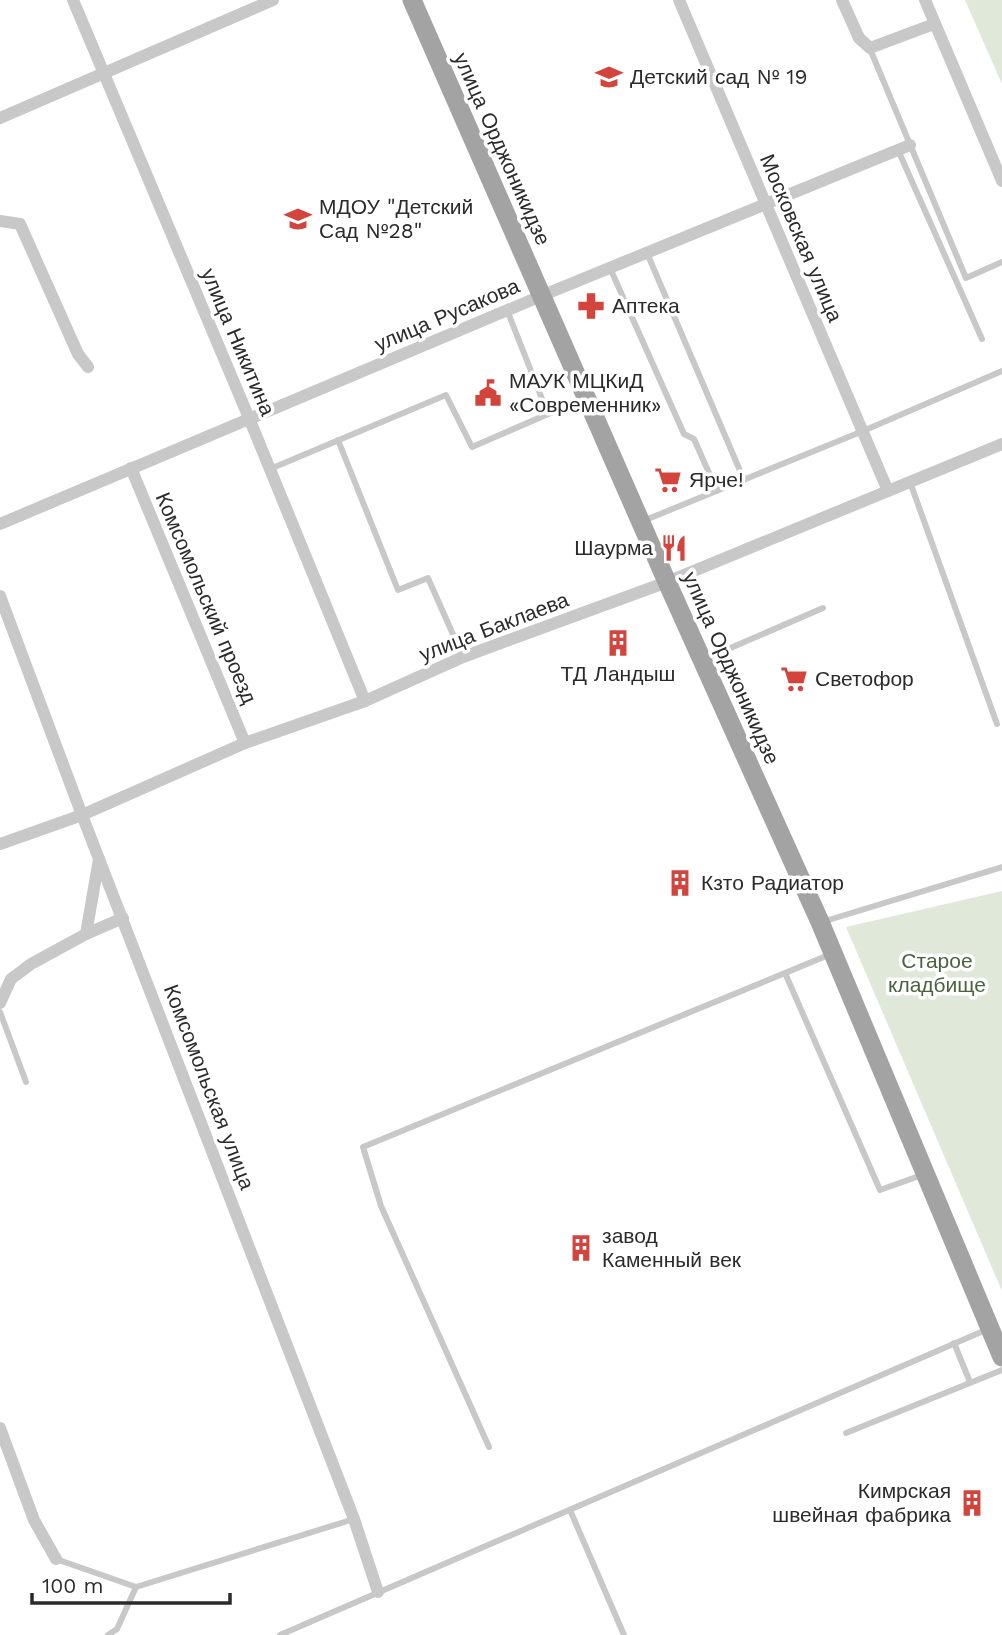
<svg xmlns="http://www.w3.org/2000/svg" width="1002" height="1635" viewBox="0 0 1002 1635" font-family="'Work Sans',sans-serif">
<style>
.green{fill:#e0e8da}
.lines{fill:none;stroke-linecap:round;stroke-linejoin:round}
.service{stroke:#c8c8c8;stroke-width:6}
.minor{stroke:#c8c8c8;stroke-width:12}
.primary{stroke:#a3a3a3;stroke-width:19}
.labels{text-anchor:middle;stroke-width:7;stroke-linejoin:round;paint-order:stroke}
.poi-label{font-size:21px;fill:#2b2b2b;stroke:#fff;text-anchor:start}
.street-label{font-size:21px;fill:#2b2b2b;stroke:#fff}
.park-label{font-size:21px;fill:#4a623e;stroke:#fff}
</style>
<rect width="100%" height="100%" fill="#fff"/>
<g class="green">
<polygon points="965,0 1002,0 1002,84"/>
<polygon points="1002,891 1002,1291 846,927"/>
</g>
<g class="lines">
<g class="service">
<polyline points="870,49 966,278 1002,262"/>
<polyline points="898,150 982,339"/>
<polyline points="647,253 744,480"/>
<polyline points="610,268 684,434 694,439 717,491"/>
<polyline points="507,310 548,414"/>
<polyline points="338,440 398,590 428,578 463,657"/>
<polyline points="270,469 446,395 472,447 585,398"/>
<polyline points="910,482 997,724"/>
<polyline points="643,521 863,431 1002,371"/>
<polyline points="705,659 823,608"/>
<polyline points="822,922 1002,867"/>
<polyline points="785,973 880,1190 922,1175"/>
<polyline points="0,1012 26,1082"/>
<polyline points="954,1343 970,1382"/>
<polyline points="846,1433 1002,1370"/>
<polyline points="489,1447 381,1206 363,1147 831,954"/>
<polyline points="570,1510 624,1635"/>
<polyline points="56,1559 136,1587 354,1519"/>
<polyline points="108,1635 117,1629 136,1587"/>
<polyline points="280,1635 988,1329"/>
</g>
<g class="minor">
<polyline points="73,0 249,418 365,701"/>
<polyline points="679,0 888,491"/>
<polyline points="842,0 859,38 870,48 934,24"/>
<polyline points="925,0 1002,181"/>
<polyline points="0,118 273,0"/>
<polyline points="0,221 20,224 78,354 88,367"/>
<polyline points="131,468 245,743"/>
<polyline points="0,524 541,296 910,145"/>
<polyline points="0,596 82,815 354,1519 378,1592"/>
<polyline points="0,844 82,815 245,743 365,701 463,657 667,582 1002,444"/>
<polyline points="86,934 123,918"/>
<polyline points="0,1003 11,979 31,964 86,934 99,859"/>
<polyline points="0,1428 34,1520 56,1559"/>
</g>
<polyline class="primary" points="412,0 667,582 820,922 1002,1357"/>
</g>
<defs>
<symbol id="school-bare" viewBox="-9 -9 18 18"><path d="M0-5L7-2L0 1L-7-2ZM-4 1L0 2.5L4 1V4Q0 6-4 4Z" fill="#d3443d" stroke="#fff" stroke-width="2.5" paint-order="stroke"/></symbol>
<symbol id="pharmacy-bare" viewBox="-9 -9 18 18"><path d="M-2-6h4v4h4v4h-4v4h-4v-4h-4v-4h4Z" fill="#d3443d" stroke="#fff" stroke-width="2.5" paint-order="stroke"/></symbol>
<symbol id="civic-bare" viewBox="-9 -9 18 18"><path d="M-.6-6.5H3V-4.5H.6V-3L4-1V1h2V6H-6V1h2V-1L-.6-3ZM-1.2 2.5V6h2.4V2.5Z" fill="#d3443d" stroke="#fff" stroke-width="2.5" paint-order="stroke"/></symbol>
<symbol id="supermarket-bare" viewBox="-9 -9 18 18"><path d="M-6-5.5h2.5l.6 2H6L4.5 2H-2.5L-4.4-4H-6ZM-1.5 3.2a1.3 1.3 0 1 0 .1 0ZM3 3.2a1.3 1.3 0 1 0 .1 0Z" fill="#d3443d" stroke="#fff" stroke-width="2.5" paint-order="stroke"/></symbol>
<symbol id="restaurant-bare" viewBox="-9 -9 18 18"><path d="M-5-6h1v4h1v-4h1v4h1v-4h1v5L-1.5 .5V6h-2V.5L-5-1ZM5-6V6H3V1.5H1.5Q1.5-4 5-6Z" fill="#d3443d" stroke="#fff" stroke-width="2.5" paint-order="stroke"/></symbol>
<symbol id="building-bare" viewBox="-9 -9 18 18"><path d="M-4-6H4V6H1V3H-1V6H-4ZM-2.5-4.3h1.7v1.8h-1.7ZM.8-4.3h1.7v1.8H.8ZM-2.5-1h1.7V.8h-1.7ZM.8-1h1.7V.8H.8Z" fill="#d3443d" stroke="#fff" stroke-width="2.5" paint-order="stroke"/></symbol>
</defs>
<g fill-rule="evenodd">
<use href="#school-bare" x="590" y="58" width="38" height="38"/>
<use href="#school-bare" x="279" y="200" width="38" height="38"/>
<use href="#pharmacy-bare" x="572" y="287" width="38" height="38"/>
<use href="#civic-bare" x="469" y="374" width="38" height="38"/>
<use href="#supermarket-bare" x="649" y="461" width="38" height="38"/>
<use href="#restaurant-bare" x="655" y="529" width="38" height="38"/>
<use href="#building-bare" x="599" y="624" width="38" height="38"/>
<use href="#supermarket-bare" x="775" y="660" width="38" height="38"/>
<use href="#building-bare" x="661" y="864" width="38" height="38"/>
<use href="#building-bare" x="562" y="1229" width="38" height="38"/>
<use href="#building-bare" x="953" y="1484" width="38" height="38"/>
</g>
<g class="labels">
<g class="poi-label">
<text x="630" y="84">Детский сад № 19</text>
<text x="319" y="214">МДОУ "Детский<tspan x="319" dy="24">Сад №28"</tspan></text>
<text x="612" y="313">Аптека</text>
<text x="509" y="388">МАУК МЦКиД<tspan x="509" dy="24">«Современник»</tspan></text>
<text x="689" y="487">Ярче!</text>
<text x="653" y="555" text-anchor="end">Шаурма</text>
<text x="618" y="681" text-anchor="middle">ТД Ландыш</text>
<text x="815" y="686">Светофор</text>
<text x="701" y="890">Кзто Радиатор</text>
<text x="602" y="1243">завод<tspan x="602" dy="24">Каменный век</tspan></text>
<text x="951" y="1498" text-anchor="end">Кимрская<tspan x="951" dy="24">швейная фабрика</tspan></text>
</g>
<g class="street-label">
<text transform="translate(502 149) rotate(66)" y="7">улица Орджоникидзе</text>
<text transform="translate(801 238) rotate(67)" y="7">Московская улица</text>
<text transform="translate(447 315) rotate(-23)" y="7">улица Русакова</text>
<text transform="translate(238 342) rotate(67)" y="7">улица Никитина</text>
<text transform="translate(206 598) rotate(67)" y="7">Комсомольский проезд</text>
<text transform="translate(494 627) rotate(-21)" y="7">улица Баклаева</text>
<text transform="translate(731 668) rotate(66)" y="7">улица Орджоникидзе</text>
<text transform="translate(209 1087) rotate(69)" y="7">Комсомольская улица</text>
</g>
<g class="park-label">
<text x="937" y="968">Старое<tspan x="937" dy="24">кладбище</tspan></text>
</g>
</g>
<path d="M32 1593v10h198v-10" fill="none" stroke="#2b2b2b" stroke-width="3.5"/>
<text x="42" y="1593" font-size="21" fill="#2b2b2b" stroke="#ffffff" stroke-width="5" paint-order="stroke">100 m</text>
</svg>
